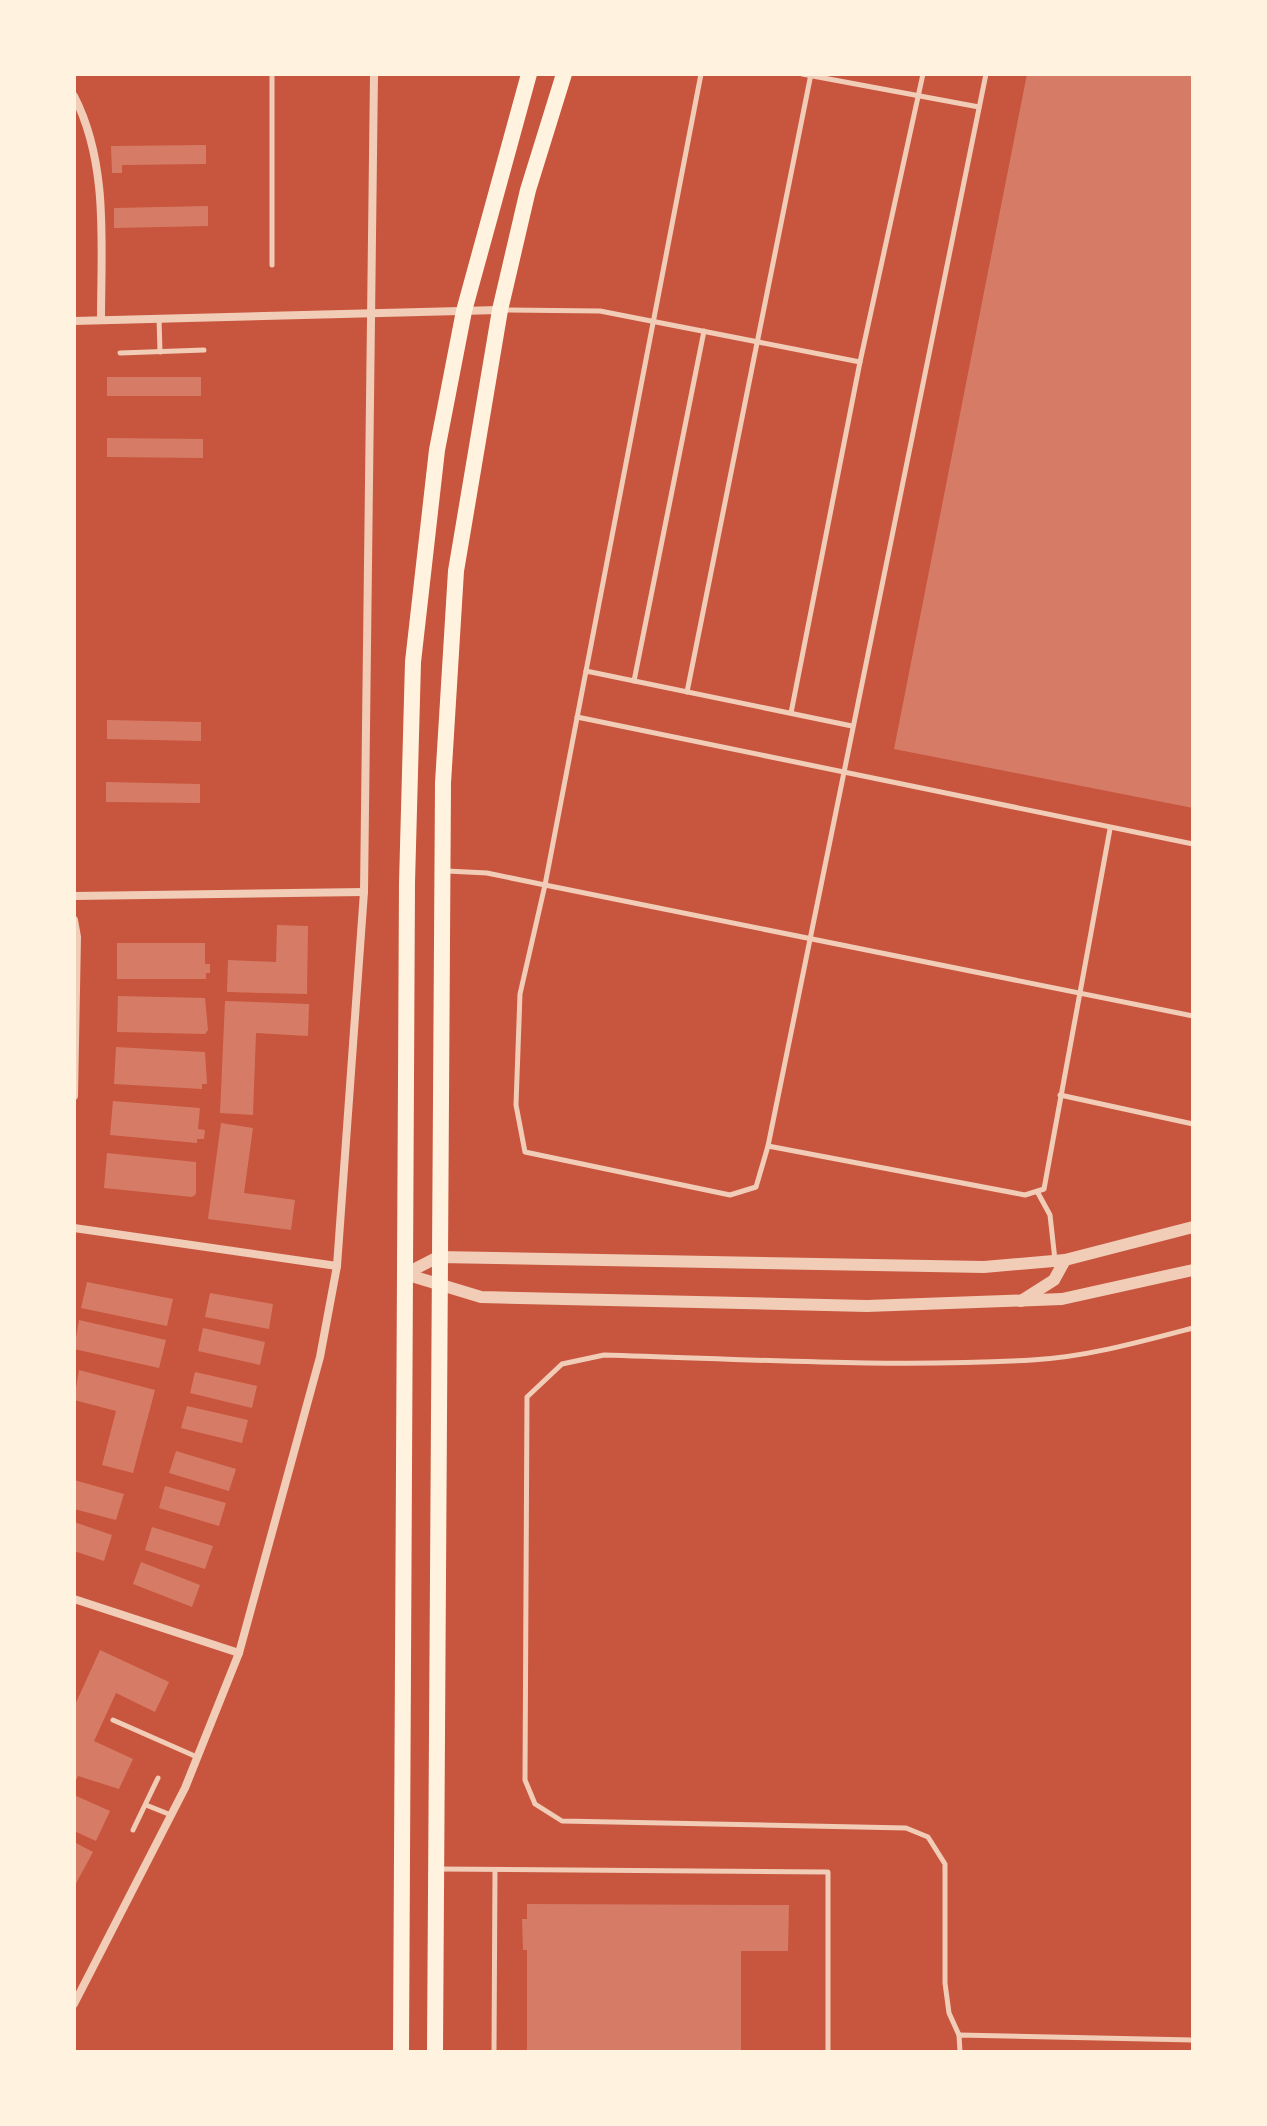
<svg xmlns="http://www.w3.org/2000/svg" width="1267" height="2126" viewBox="0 0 1267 2126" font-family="Signika,sans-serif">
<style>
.building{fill:#d67c66}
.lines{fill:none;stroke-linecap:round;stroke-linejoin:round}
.service{stroke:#f1ccb7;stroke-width:5}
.minor{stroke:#f1ccb7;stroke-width:8}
.tertiary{stroke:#f1ccb7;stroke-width:12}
.primary{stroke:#fff3e0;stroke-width:16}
</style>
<rect width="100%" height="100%" fill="#c8553d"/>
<g class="building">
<polygon points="1027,74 1193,74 1193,808 894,749"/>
<polygon points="206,145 206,164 122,165 122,173 112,173 111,146"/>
<polygon points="208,206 208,226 114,228 114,208"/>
<rect x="107" y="377" width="94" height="19"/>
<polygon points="107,438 203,439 203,458 107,457"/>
<polygon points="107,720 201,722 201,741 107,739"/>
<polygon points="106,782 200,784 200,803 106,802"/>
<polygon points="277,925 308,926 307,994 227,992 228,960 276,962"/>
<polygon points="117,943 205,943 205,964 210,964 210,973 206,973 206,979 117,979"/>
<polygon points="118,996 205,998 208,1030 205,1034 117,1032"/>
<polygon points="225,1001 309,1004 308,1036 256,1033 253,1115 220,1113"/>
<polygon points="116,1047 205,1052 207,1084 202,1084 202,1089 114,1084"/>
<polygon points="113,1101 200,1108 198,1129 205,1130 204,1139 197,1139 197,1143 110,1135"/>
<polygon points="221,1123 253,1128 244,1193 295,1200 291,1230 208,1219"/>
<polygon points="107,1153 196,1162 196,1194 192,1197 104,1188"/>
<polygon points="87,1282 173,1299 167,1326 81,1308"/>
<polygon points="210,1293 273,1304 269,1329 205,1317"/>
<polygon points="79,1320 166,1340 159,1368 74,1349"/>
<polygon points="203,1328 265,1342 260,1365 198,1351"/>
<polygon points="79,1370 155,1390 133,1473 102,1465 116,1411 74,1400"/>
<polygon points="195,1372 257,1386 252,1408 190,1393"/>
<polygon points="187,1406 248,1420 242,1443 181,1428"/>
<polygon points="176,1451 236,1469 229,1491 169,1473"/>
<polygon points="74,1480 124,1494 116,1520 74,1509"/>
<polygon points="165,1486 226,1503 219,1526 159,1508"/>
<polygon points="74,1522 112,1535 104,1561 74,1551"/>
<polygon points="152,1527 213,1546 205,1569 145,1550"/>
<polygon points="141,1562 200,1585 192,1607 133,1584"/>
<polygon points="100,1650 169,1682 155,1712 116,1693 94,1741 133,1759 119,1789 78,1776 74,1785 74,1707"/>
<polygon points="74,1795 110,1811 96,1841 74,1831"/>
<polygon points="74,1842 93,1852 74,1887"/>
<polygon points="527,1904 789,1905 788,1951 741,1951 741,2052 527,2052 527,1950 523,1950 522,1919 527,1919"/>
</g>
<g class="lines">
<g class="service">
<polyline points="272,74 272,265"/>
<polyline points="802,74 979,107"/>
<polyline points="502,310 600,311 860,362"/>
<polyline points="159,318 160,352"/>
<polyline points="120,353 204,350"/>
<polyline points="586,671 701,74"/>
<polyline points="634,681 704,331"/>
<polyline points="687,692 811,74"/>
<polyline points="791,713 860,362 923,74"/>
<polyline points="577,717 1193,844"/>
<polyline points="852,726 586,671 545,885 1193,1016"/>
<polyline points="447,871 487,873 545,885 520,994 516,1105 525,1152 730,1195 756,1187 768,1146 986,74"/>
<polyline points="1060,1095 1193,1124"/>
<polyline points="768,1146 1025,1195 1044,1189 1110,829"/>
<polyline points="1038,1193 1050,1215 1055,1260"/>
<polyline points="113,1720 197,1757"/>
<polyline points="146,1805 171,1815"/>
<polyline points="133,1830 158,1778"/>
<polyline points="438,1869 828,1872 828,2052"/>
<path d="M959,2035l-10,-22 -4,-30v-119l-17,-27 -22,-9 -344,-7 -27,-17 -10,-24 2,-383 35,-33 42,-9c142,4 286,13 428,5 54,-3 108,-18 161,-32"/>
<polyline points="494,2052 495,1870"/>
<polyline points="960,2052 959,2035 1193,2040"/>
</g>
<g class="minor">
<path d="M74,96c35,68 27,150 27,224"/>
<polyline points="74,321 499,310"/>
<polyline points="74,896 364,892"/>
<polyline points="74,920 77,937 74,1096"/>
<polyline points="74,1228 337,1266"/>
<polyline points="74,1599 239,1653"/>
<polyline points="74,2004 185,1788 239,1653 320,1357 337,1266 364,892 374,74"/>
</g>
<g class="tertiary">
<polyline points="405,1274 438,1257 984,1267 1065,1260 1193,1227"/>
<polyline points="405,1274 481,1297 867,1306 1062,1299 1193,1270"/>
<polyline points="1021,1301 1054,1280 1065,1260"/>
</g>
<g class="primary">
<polyline points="401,2052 407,883 413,662 437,450 464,311 529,74"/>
<polyline points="435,2052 443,783 456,571 500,310 528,190 564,74"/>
</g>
</g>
<rect width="1267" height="2126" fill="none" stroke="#fff3e0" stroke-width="152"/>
</svg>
